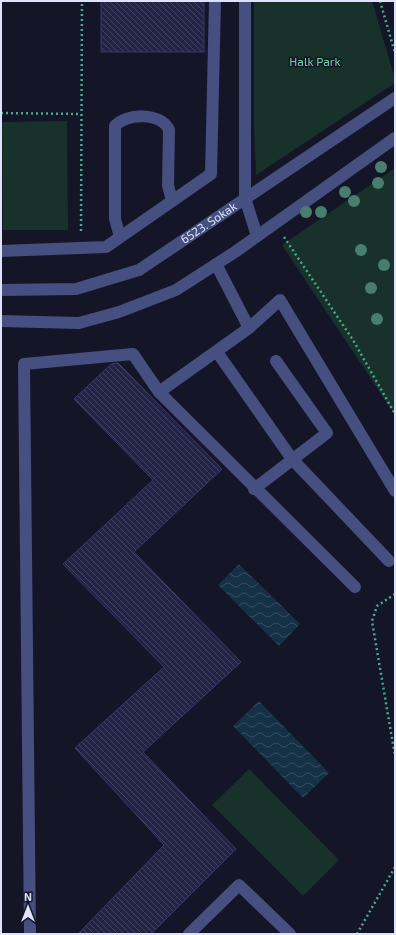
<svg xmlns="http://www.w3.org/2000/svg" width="396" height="935" viewBox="0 0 396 935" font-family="'Exo 2',sans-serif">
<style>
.green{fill:#18312b}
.water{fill:url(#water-waves)}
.building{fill:url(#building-back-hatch);stroke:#38386f}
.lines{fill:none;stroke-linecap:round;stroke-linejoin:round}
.path{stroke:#42ac8f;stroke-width:2.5;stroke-dasharray:2 3;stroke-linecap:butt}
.minor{stroke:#454f80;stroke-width:12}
.tree{fill:#497d6d}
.labels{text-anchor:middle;stroke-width:3;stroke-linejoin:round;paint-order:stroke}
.park-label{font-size:12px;fill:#74d2a7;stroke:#141527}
.street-label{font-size:12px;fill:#dfe2fb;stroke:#141527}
</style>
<defs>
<pattern id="water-waves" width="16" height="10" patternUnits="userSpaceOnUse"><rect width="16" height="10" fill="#153145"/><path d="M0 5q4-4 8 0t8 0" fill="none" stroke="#374f61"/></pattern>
<pattern id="building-back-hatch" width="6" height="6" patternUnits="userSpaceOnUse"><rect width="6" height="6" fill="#232346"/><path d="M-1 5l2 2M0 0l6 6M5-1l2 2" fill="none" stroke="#424362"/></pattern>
</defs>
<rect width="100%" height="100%" fill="#141527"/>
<g class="green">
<polygon points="254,1 372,1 395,79 395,83 256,175 254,127"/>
<polygon points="67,121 68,230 3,230 2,122"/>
<polygon points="395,168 395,415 282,245"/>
<polygon points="249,769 339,860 303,896 212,805"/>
</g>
<g class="water">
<polygon points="239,564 300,624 279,646 218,585"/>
<polygon points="259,701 329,773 303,798 233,726"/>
</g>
<g class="building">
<rect x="101" y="1" width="103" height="51"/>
<polygon points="118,363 222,469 134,552 241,662 143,752 236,849 151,934 78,934 164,845 75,748 164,667 63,564 153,480 74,399 111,364"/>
</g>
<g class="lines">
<g class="path">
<polyline points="380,1 395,53"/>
<polyline points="1,113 81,114"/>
<polyline points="81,231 82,1"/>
<polyline points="284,237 353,340 395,414"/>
<polyline points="395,594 377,606 372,621 395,756"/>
<polyline points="357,934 395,867"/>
</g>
<g class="minor">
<polyline points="245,1 245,198 257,236"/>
<path d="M120,237l-5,-18v-93c11,-13 46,-14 54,4l-1,55 4,16"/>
<polyline points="1,251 106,247 211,174 215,1"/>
<polyline points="216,264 249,328"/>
<path id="s1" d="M1,290l75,-1 63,-19 256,-172"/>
<polyline points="1,321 79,323 119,312 176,290 235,252 395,138"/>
<polyline points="217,352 292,459 389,561"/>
<polyline points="159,392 355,587"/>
<polyline points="254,489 327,433 276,361"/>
<polyline points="30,934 24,364 133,354 159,392 249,328 280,300 395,491"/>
<polyline points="189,934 239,885 290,934"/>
</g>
</g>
<g class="tree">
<circle cx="381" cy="167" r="6"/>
<circle cx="378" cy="183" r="6"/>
<circle cx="345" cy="192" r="6"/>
<circle cx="354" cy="201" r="6"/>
<circle cx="306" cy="212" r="6"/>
<circle cx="321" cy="212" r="6"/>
<circle cx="361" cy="250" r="6"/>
<circle cx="384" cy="265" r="6"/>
<circle cx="371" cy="288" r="6"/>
<circle cx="377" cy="319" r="6"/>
</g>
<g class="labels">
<g class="park-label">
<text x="315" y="66">Halk Park</text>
</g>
<g class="street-label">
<text dy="4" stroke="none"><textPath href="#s1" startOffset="225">6523. Sokak</textPath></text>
</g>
</g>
<rect width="396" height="935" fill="none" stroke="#dfe2fb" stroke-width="4"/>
<g transform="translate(28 907)" stroke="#141527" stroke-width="3" paint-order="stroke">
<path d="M0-3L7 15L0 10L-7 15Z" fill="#dfe2fb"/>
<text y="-6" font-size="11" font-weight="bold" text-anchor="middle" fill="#dfe2fb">N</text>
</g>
</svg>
